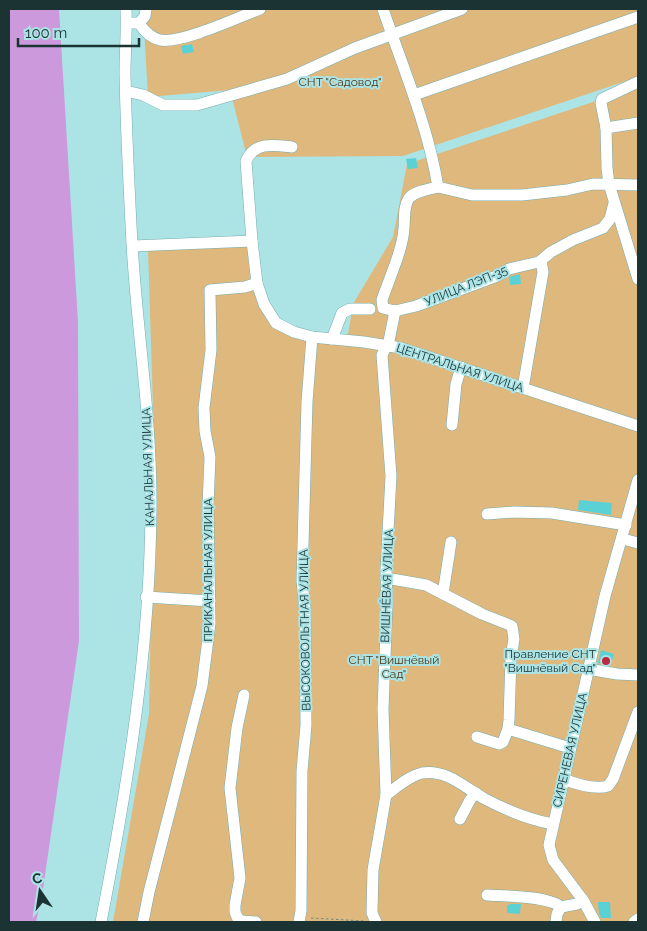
<svg xmlns="http://www.w3.org/2000/svg" width="647" height="931" viewBox="0 0 647 931" font-family="Raleway,sans-serif">
<style>
.green{fill:#dfb87d}
.water{fill:#cc9adc}
.building{fill:#5ad2d5}
.lines{fill:none;stroke-linecap:round;stroke-linejoin:round}
.minor-casing{stroke:#76acae;stroke-width:12}
.path{stroke:#648c8d;stroke-width:1;stroke-dasharray:2.5 2.5;stroke-linecap:butt}
.minor{stroke:#fff;stroke-width:11}
.poi-dot{fill:#ba2940;stroke:#ace4e6;stroke-width:2}
.labels{text-anchor:middle;stroke-width:4;stroke-linejoin:round;paint-order:stroke}
.park-label{font-size:12px;fill:#4c3919;stroke:#ace4e6}
.street-label{font-size:12px;fill:#1c3333;stroke:#ace4e6}
.poi-label{font-size:12px;fill:#1c3333;stroke:#ace4e6;text-anchor:end}
</style>
<rect width="100%" height="100%" fill="#ace4e6"/>
<g class="green">
<polygon points="143,9 638,9 638,77 403,156 247,157 230,90 148,97"/>
<polygon points="638,87 638,922 113,922 149,714 154,440 148,249 232,244 254,248 262,298 276,326 346,346 353,304 393,237 407,164"/>
</g>
<polygon class="water" points="9,9 59,9 78,322 79,641 42,896 36,922 9,922"/>
<g class="building">
<polygon points="192,44 194,52 183,54 181,46"/>
<polygon points="416,158 418,168 408,169 406,159"/>
<polygon points="520,274 521,284 510,285 509,277"/>
<polygon points="579,500 612,503 611,515 578,510"/>
<polygon points="601,650 614,654 611,665 598,663"/>
<polygon points="598,902 610,902 611,918 601,918 599,913"/>
<polygon points="510,904 521,904 520,914 507,913 507,905 509,905"/>
</g>
<g class="lines">
<defs>
<g id="minor">
<path d="M383,9c20,59 45,117 55,178 -8,2 -23,4 -29,11 -6,9 -4,20 -5,30 -1,21 -15,51 -22,72l1,8 12,3 21,-5 81,-30 12,-7 30,-7 12,-10 22,-12 30,-12 7,-9 4,-16"/>
<polyline points="133,23 139,23 145,16 146,9"/>
<path d="M139,23c5,8 12,15 21,17 21,4 79,-23 100,-31"/>
<polyline points="126,91 143,95 163,105 197,105 287,79 355,48 462,9"/>
<polyline points="414,95 638,17"/>
<polyline points="638,123 606,128 607,168 609,184 638,279"/>
<polyline points="606,128 601,103 602,99 638,82"/>
<path d="M292,147c-18,-2 -37,-6 -46,14l6,80 5,42 7,21 12,19 18,9 18,5 52,5 37,6 237,78"/>
<polyline points="438,187 472,195 522,195 567,190 593,184 638,185"/>
<polyline points="133,246 252,241"/>
<polyline points="332,339 342,313 350,309 370,309"/>
<polyline points="523,388 543,272 541,261"/>
<polyline points="452,425 456,384 461,367"/>
<polyline points="487,514 514,512 552,513 626,525"/>
<polyline points="623,539 638,543"/>
<polyline points="386,578 426,585 482,614 512,626 514,639 511,657 509,720 508,729 503,742 499,744 477,737"/>
<polyline points="443,594 451,542"/>
<polyline points="146,597 210,601"/>
<polyline points="588,669 617,674 638,675"/>
<polyline points="244,695 237,728 230,788 240,878 235,905 235,912 238,919 242,921 256,922"/>
<polyline points="508,729 570,748"/>
<path d="M563,779c13,5 32,11 45,7l5,-7 25,-67"/>
<path d="M386,795c11,-8 23,-19 36,-22 25,-4 43,15 63,26 21,11 45,21 68,25"/>
<polyline points="460,819 470,800 476,793"/>
<path d="M487,895c17,1 62,1 74,12"/>
<path d="M101,922c27,-138 50,-279 50,-421 0,-86 -14,-171 -19,-257 -3,-57 -6,-114 -7,-171 0,-21 2,-43 1,-64"/>
<polyline points="143,922 149,892 202,686 210,623 208,506 210,457 205,431 204,408 211,350 210,290 245,287 257,283"/>
<polyline points="299,922 301,911 302,771 306,725 305,610 302,581 307,402 312,337"/>
<polyline points="376,922 372,913 373,870 386,795 383,709 387,604 386,570 391,476 382,355 389,341 395,311"/>
<polyline points="556,922 557,914 561,907 577,904 583,900"/>
<polyline points="595,922 583,900 553,860 549,845 605,596 638,480"/>
<polyline points="634,922 638,919"/>
</g>
</defs>
<use href="#minor" class="minor-casing"/>
<polyline class="path" points="311,918 364,921"/>
<use href="#minor" class="minor"/>
</g>
<circle class="poi-dot" cx="606" cy="661" r="5"/>
<g class="labels">
<g class="park-label">
<text x="340" y="86">СНТ "Садовод"</text>
<text x="394" y="664">СНТ "Вишнёвый<tspan x="394" dy="14">Сад"</tspan></text>
</g>
<g class="street-label">
<text transform="translate(466 286) rotate(-22)" y="4">УЛИЦА ЛЭП-35</text>
<text transform="translate(460 368) rotate(18)" y="4">ЦЕНТРАЛЬНАЯ УЛИЦА</text>
<text transform="translate(148 467) rotate(-92)" y="4">КАНАЛЬНАЯ УЛИЦА</text>
<text transform="translate(208 570) rotate(-90)" y="4">ПРИКАНАЛЬНАЯ УЛИЦА</text>
<text transform="translate(387 586) rotate(-88)" y="4">ВИШНЁВАЯ УЛИЦА</text>
<text transform="translate(305 630) rotate(-91)" y="4">ВЫСОКОВОЛЬТНАЯ УЛИЦА</text>
<text transform="translate(570 750) rotate(-77)" y="4">СИРЕНЕВАЯ УЛИЦА</text>
</g>
<g class="poi-label">
<text x="596" y="658">Правление СНТ<tspan x="596" dy="14">"Вишнёвый Сад"</tspan></text>
</g>
</g>
<rect width="647" height="931" fill="none" stroke="#1c3333" stroke-width="20"/>
<g transform="translate(40 891) rotate(347)" stroke="#ace4e6" stroke-width="4" paint-order="stroke">
<path d="M0-4L9 19L0 12L-9 19Z" fill="#1c3333"/>
<text y="-8" font-size="14" font-weight="bold" text-anchor="middle" fill="#1c3333">С</text>
</g>
<path d="M18 38v8h121v-8" fill="none" stroke="#1c3333" stroke-width="2.5"/>
<text x="25" y="38" font-size="15" fill="#1c3333" stroke="#ace4e6" stroke-width="4" paint-order="stroke">100 m</text>
</svg>
